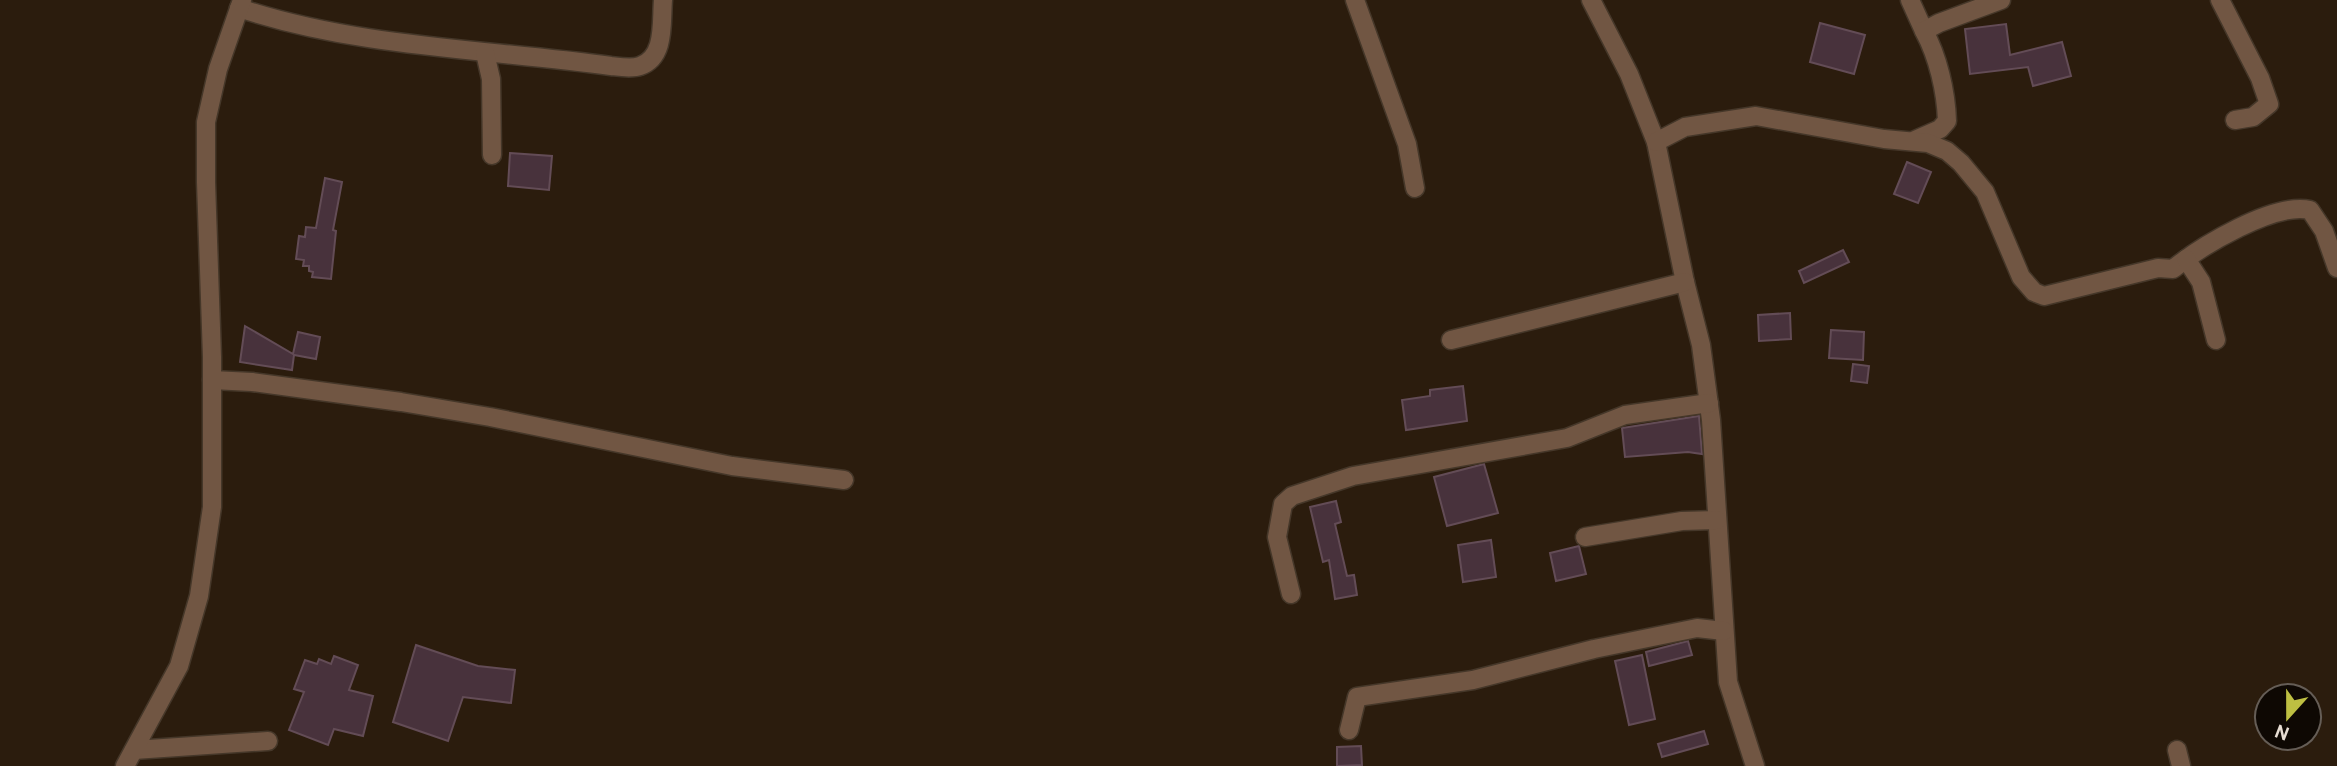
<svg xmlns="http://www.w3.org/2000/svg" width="2337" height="766" viewBox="0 0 2337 766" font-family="Overpass,sans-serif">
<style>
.building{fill:#48323c;stroke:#634c56;stroke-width:2}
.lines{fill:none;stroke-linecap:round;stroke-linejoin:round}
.minor-casing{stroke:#453729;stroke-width:21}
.minor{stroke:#715643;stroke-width:18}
</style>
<rect width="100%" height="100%" fill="#2b1c0d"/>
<g class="building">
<polygon points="1820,23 1865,35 1854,74 1810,62"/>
<polygon points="2006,24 2010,55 2062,42 2071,76 2033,86 2028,67 1970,74 1965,29"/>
<polygon points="510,153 552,156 549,190 508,186"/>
<polygon points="1907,162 1931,172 1918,203 1894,194"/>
<polygon points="325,178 342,182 333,230 336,231 331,279 312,277 313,272 309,271 309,266 303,266 304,260 296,259 299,236 305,237 306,227 316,228"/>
<polygon points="1843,250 1849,262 1804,283 1799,271"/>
<polygon points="1790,313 1791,339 1759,341 1758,315"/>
<polygon points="245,326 293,354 298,332 320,337 316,359 294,355 292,370 240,362"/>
<polygon points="1831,330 1864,332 1863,360 1829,358"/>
<polygon points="1853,364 1869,366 1867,383 1851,381"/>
<polygon points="1463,386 1467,421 1406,430 1402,400 1430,396 1430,390"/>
<polygon points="1699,416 1702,454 1688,452 1625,457 1622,428"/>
<polygon points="1484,464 1498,513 1447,526 1434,477"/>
<polygon points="1336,501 1341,522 1335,524 1347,576 1354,575 1357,595 1335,599 1329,560 1323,562 1310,507"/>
<polygon points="1491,540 1496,577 1463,582 1458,545"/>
<polygon points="1579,546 1586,574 1556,581 1550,553"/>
<polygon points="1688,641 1692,655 1649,666 1646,652"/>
<polygon points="416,645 478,666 515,670 511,703 463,697 448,741 393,722"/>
<polygon points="1642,655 1655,719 1629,725 1615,661"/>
<polygon points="334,656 358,665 349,690 373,696 363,736 334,729 328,745 289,730 304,692 294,689 305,660 317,664 319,659 331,664"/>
<polygon points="1704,731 1708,744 1662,757 1658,744"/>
<polygon points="1361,746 1362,765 1337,766 1337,747"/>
</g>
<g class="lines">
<defs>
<g id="minor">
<polyline points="1355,0 1407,144 1415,188"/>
<polyline points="1591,0 1629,74 1656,142 1685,282 1701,345 1711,420 1728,682 1755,766"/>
<polyline points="1910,0 1924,31"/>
<polyline points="2220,0 2260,78 2269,104 2253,117 2235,120"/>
<path d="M239,8c120,40 249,41 372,58 9,1 21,3 29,0 26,-9 21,-44 23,-66"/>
<polyline points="485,53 491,79 492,155"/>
<path d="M1915,140l25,-11 7,-8c-1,-30 -9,-64 -23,-90l15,-8 62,-23"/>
<path d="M1656,142l29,-15 71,-11 128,23 44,4 19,8 14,12 24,29 36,85 13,15 10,4 114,-28 15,1c28,-23 101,-67 137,-59l14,21 13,37"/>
<polyline points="2186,259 2201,282 2216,340"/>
<polyline points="1451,340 1685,282"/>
<polyline points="212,380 252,382 401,402 490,417 732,466 844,480"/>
<polyline points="1585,537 1682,521 1717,520"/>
<polyline points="1291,594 1277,537 1283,504 1292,496 1353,476 1567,438 1625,415 1709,403"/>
<polyline points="1349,730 1357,697 1473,680 1594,649 1697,628 1724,631"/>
<polyline points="134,750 268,741"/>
<polyline points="2177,750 2181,766"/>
<polyline points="125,766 179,666 199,596 212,507 212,357 206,182 206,122 218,69 242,0"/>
</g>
</defs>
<use href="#minor" class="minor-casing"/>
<use href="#minor" class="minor"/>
</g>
<g transform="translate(2288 717) rotate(201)"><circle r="33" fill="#0e0803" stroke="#655d56" stroke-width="2"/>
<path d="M0-5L12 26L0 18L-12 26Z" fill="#bebf42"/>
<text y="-10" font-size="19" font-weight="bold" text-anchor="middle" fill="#e7ddd3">N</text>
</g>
</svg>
